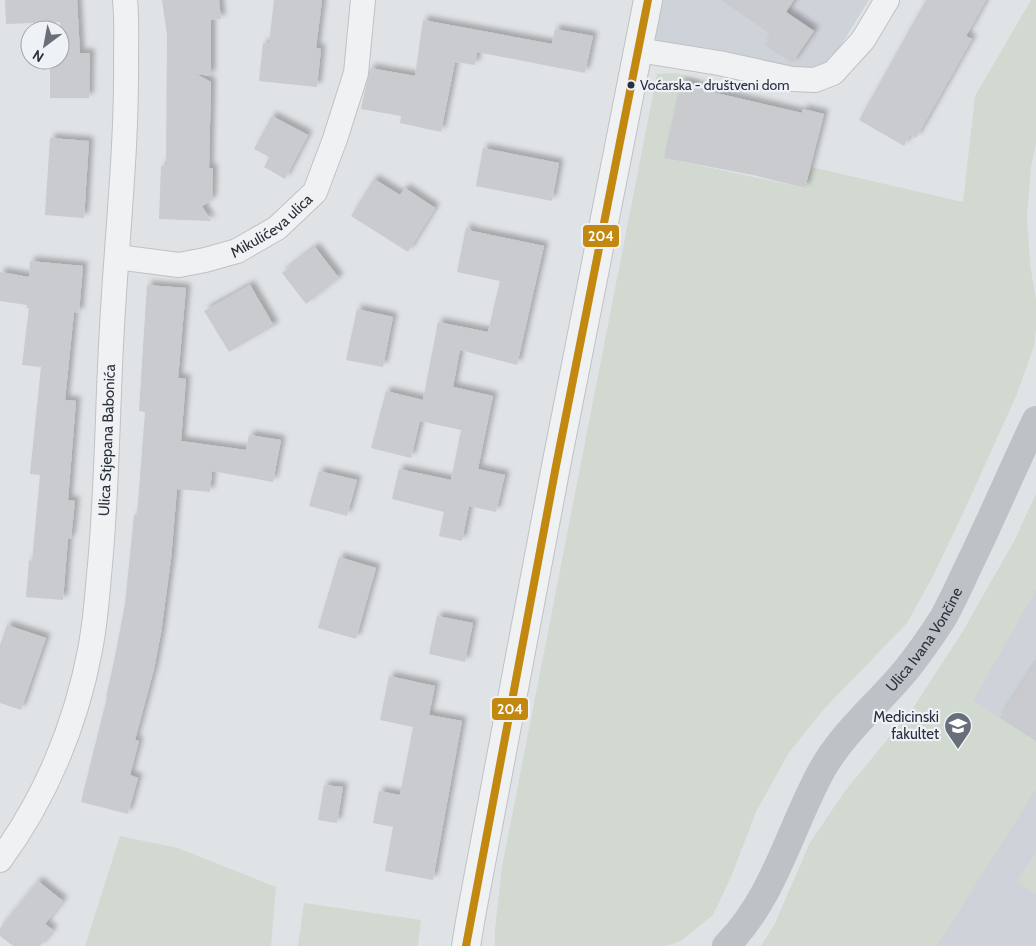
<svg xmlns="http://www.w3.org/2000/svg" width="1036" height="946" viewBox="0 0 1036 946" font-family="Cabin,sans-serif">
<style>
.built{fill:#ced2d9}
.green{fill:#d1d9d1}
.building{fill:#c9cbce;filter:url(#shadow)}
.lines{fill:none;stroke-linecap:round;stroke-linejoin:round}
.minor-casing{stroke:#bfc1c4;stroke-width:26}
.tertiary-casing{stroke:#bfc1c4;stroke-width:30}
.minor{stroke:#f0f1f2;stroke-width:24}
.tertiary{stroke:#f0f1f2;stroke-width:28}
.secondary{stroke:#bec1c5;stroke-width:28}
.bus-1-casing{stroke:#eef1f5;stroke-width:11}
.bus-1{stroke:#c38810;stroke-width:8}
.bus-dot{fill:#28303e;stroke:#eef1f5;stroke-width:2}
.labels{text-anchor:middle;stroke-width:4.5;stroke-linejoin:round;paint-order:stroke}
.bus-label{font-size:14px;fill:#28303e;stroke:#eef1f5;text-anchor:start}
.street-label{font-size:15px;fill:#28303e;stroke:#eef1f5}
.poi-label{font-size:15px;fill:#28303e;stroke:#eef1f5;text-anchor:end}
.line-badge{stroke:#eef1f5;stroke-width:2}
.badge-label{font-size:14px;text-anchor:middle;font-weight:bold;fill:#fff}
</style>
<defs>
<filter id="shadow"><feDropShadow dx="4.5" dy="-4.5" stdDeviation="2.5" flood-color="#0004"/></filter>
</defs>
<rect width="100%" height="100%" fill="#e0e3e6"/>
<g class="built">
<polygon points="660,0 869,0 828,66 817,72 658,42 654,37"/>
<polygon points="1036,494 1036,946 761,946 775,924 810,843 846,790 912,710 962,633 1015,540"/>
</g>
<g class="green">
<polygon points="1031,0 1036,0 1036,143 1031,167 1027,217 1030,264 1036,300 1036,329 1034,346 1017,394 965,509 933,576 907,623 823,710 788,754 756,812 731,877 713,915 681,941 666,946 495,946 495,929 502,867 657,74 676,73 699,79 703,87 682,82 665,158 805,188 811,167 963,202 975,96"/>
<polygon points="1036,494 1036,590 973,701 1036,741 1036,789 937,946 761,946 775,924 810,843 846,790 912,710 962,633 1015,540"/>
<polygon points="120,836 178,848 276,887 271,946 85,946"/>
<polygon points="1036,852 1036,894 1017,882"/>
<polygon points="304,903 421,920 418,946 298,946"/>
</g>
<g class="building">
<polygon points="5,0 77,0 80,53 90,53 89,98 50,98 50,60 60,60 60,22 6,24"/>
<polygon points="162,0 219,0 221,19 211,20 211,76 196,74 211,82 209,168 213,168 212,200 202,206 211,221 159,219 161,166 166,166 167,35"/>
<polygon points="274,0 322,0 316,48 321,49 317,87 259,81 263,43 269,44"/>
<polygon points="721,0 794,0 786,12 814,31 792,63 765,45 772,35"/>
<polygon points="926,0 986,0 966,36 972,39 916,138 910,135 904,146 859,120"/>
<polygon points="423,20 552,44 555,29 593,36 585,73 477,52 475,65 455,62 441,132 400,123 401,116 361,109 370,68 415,76"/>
<polygon points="681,82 703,87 703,90 802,113 803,109 824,114 805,188 753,175 664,158"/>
<polygon points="272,116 308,135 285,179 264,167 269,157 254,149"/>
<polygon points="50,138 89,141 84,218 45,215"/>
<polygon points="483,148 559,163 552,201 476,186"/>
<polygon points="374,179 400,195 405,188 435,208 408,252 351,216"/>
<polygon points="466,227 472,231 544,246 517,365 460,350 453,387 493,396 478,469 505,475 496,512 469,506 462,541 439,536 444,512 392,499 399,469 451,480 461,430 420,421 411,458 371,448 386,391 423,400 438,322 488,332 500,281 457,272"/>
<polygon points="315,247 339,278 306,304 282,273"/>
<polygon points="30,261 83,266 79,313 74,312 65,400 76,401 68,500 75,501 71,539 68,539 63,600 26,597 29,560 32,561 40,475 30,474 41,367 22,365 29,308 26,308 27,305 0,301 0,272 29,277"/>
<polygon points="147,285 186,288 178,378 186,379 181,441 246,450 249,435 281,440 273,482 212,471 210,492 177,489 171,559 161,633 154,669 135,740 139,741 130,775 138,778 128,814 81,802 107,697 106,697 114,661 125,604 134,515 137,515 145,412 139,411"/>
<polygon points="250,285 274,326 229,352 204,311"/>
<polygon points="357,309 393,317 383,367 346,360"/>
<polygon points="319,471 357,480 347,516 309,506"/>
<polygon points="339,557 376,568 356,639 318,628"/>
<polygon points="437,616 473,623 465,662 429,654"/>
<polygon points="7,625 46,638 21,710 0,703 0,645"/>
<polygon points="1036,662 1036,741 1000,718"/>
<polygon points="389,676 435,686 429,715 462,721 433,880 385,871 393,827 373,823 379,791 400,795 413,727 380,720"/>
<polygon points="324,785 343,787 337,823 318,820"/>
<polygon points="38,881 63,901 45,924 53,930 40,946 13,946 0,936 0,928"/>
</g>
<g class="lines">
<defs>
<g id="minor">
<polyline points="638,50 719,63 792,79 815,80 833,73 863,40 887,0"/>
<path id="s1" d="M117,257l62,8 26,-5 32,-9 40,-23 38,-36 20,-53 21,-66 7,-73"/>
<path id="s2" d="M0,860c45,-61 76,-135 90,-210 5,-25 7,-50 9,-75 9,-88 8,-177 14,-265 5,-84 14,-168 13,-252 0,-20 1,-39 -1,-58"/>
</g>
<polyline id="tertiary" points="466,946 471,916 556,466 648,0"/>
</defs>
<use href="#minor" class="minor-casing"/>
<use href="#tertiary" class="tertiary-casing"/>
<use href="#minor" class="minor"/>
<use href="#tertiary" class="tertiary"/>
<path class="secondary" id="s3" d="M726,946c49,-49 64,-119 97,-178 22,-38 56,-65 83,-98 13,-16 26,-35 37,-52 9,-16 17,-34 25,-51 24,-49 45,-99 68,-147"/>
<defs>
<polyline id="bus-1" points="466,946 556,466 648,0"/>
</defs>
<use href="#bus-1" class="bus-1-casing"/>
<use href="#bus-1" class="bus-1"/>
</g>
<defs>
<symbol id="university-pin" viewBox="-11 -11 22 30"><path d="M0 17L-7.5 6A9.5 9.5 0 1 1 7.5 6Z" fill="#686f79" stroke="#eef1f5"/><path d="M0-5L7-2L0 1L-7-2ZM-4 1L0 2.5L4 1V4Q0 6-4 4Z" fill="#fff"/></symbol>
</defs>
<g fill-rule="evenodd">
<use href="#university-pin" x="942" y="710" width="32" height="43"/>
</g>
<circle class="bus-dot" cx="631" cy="85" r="4.5"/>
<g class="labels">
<g class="bus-label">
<text x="640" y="90">Voćarska - društveni dom</text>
</g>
<g class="street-label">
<text dy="5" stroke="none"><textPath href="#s1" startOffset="165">Mikulićeva ulica</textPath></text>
<text dy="5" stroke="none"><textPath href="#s2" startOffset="441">Ulica Stjepana Babonića</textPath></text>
<text dy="5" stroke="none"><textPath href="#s3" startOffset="368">Ulica Ivana Vončine</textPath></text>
</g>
<g class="poi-label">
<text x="939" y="722">Medicinski<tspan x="939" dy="17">fakultet</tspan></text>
</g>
</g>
<g class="line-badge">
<rect x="582" y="224" width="38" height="24" rx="5" fill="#c38810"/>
<rect x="491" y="697" width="38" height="24" rx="5" fill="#c38810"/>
</g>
<g class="badge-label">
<text x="601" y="241">204</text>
<text x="510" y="714">204</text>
</g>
<g transform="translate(45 45) rotate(212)"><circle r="24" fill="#eef1f5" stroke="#9fa4ac"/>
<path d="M0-4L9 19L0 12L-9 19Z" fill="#686f79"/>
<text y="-8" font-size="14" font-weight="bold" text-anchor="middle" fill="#28303e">N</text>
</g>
</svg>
